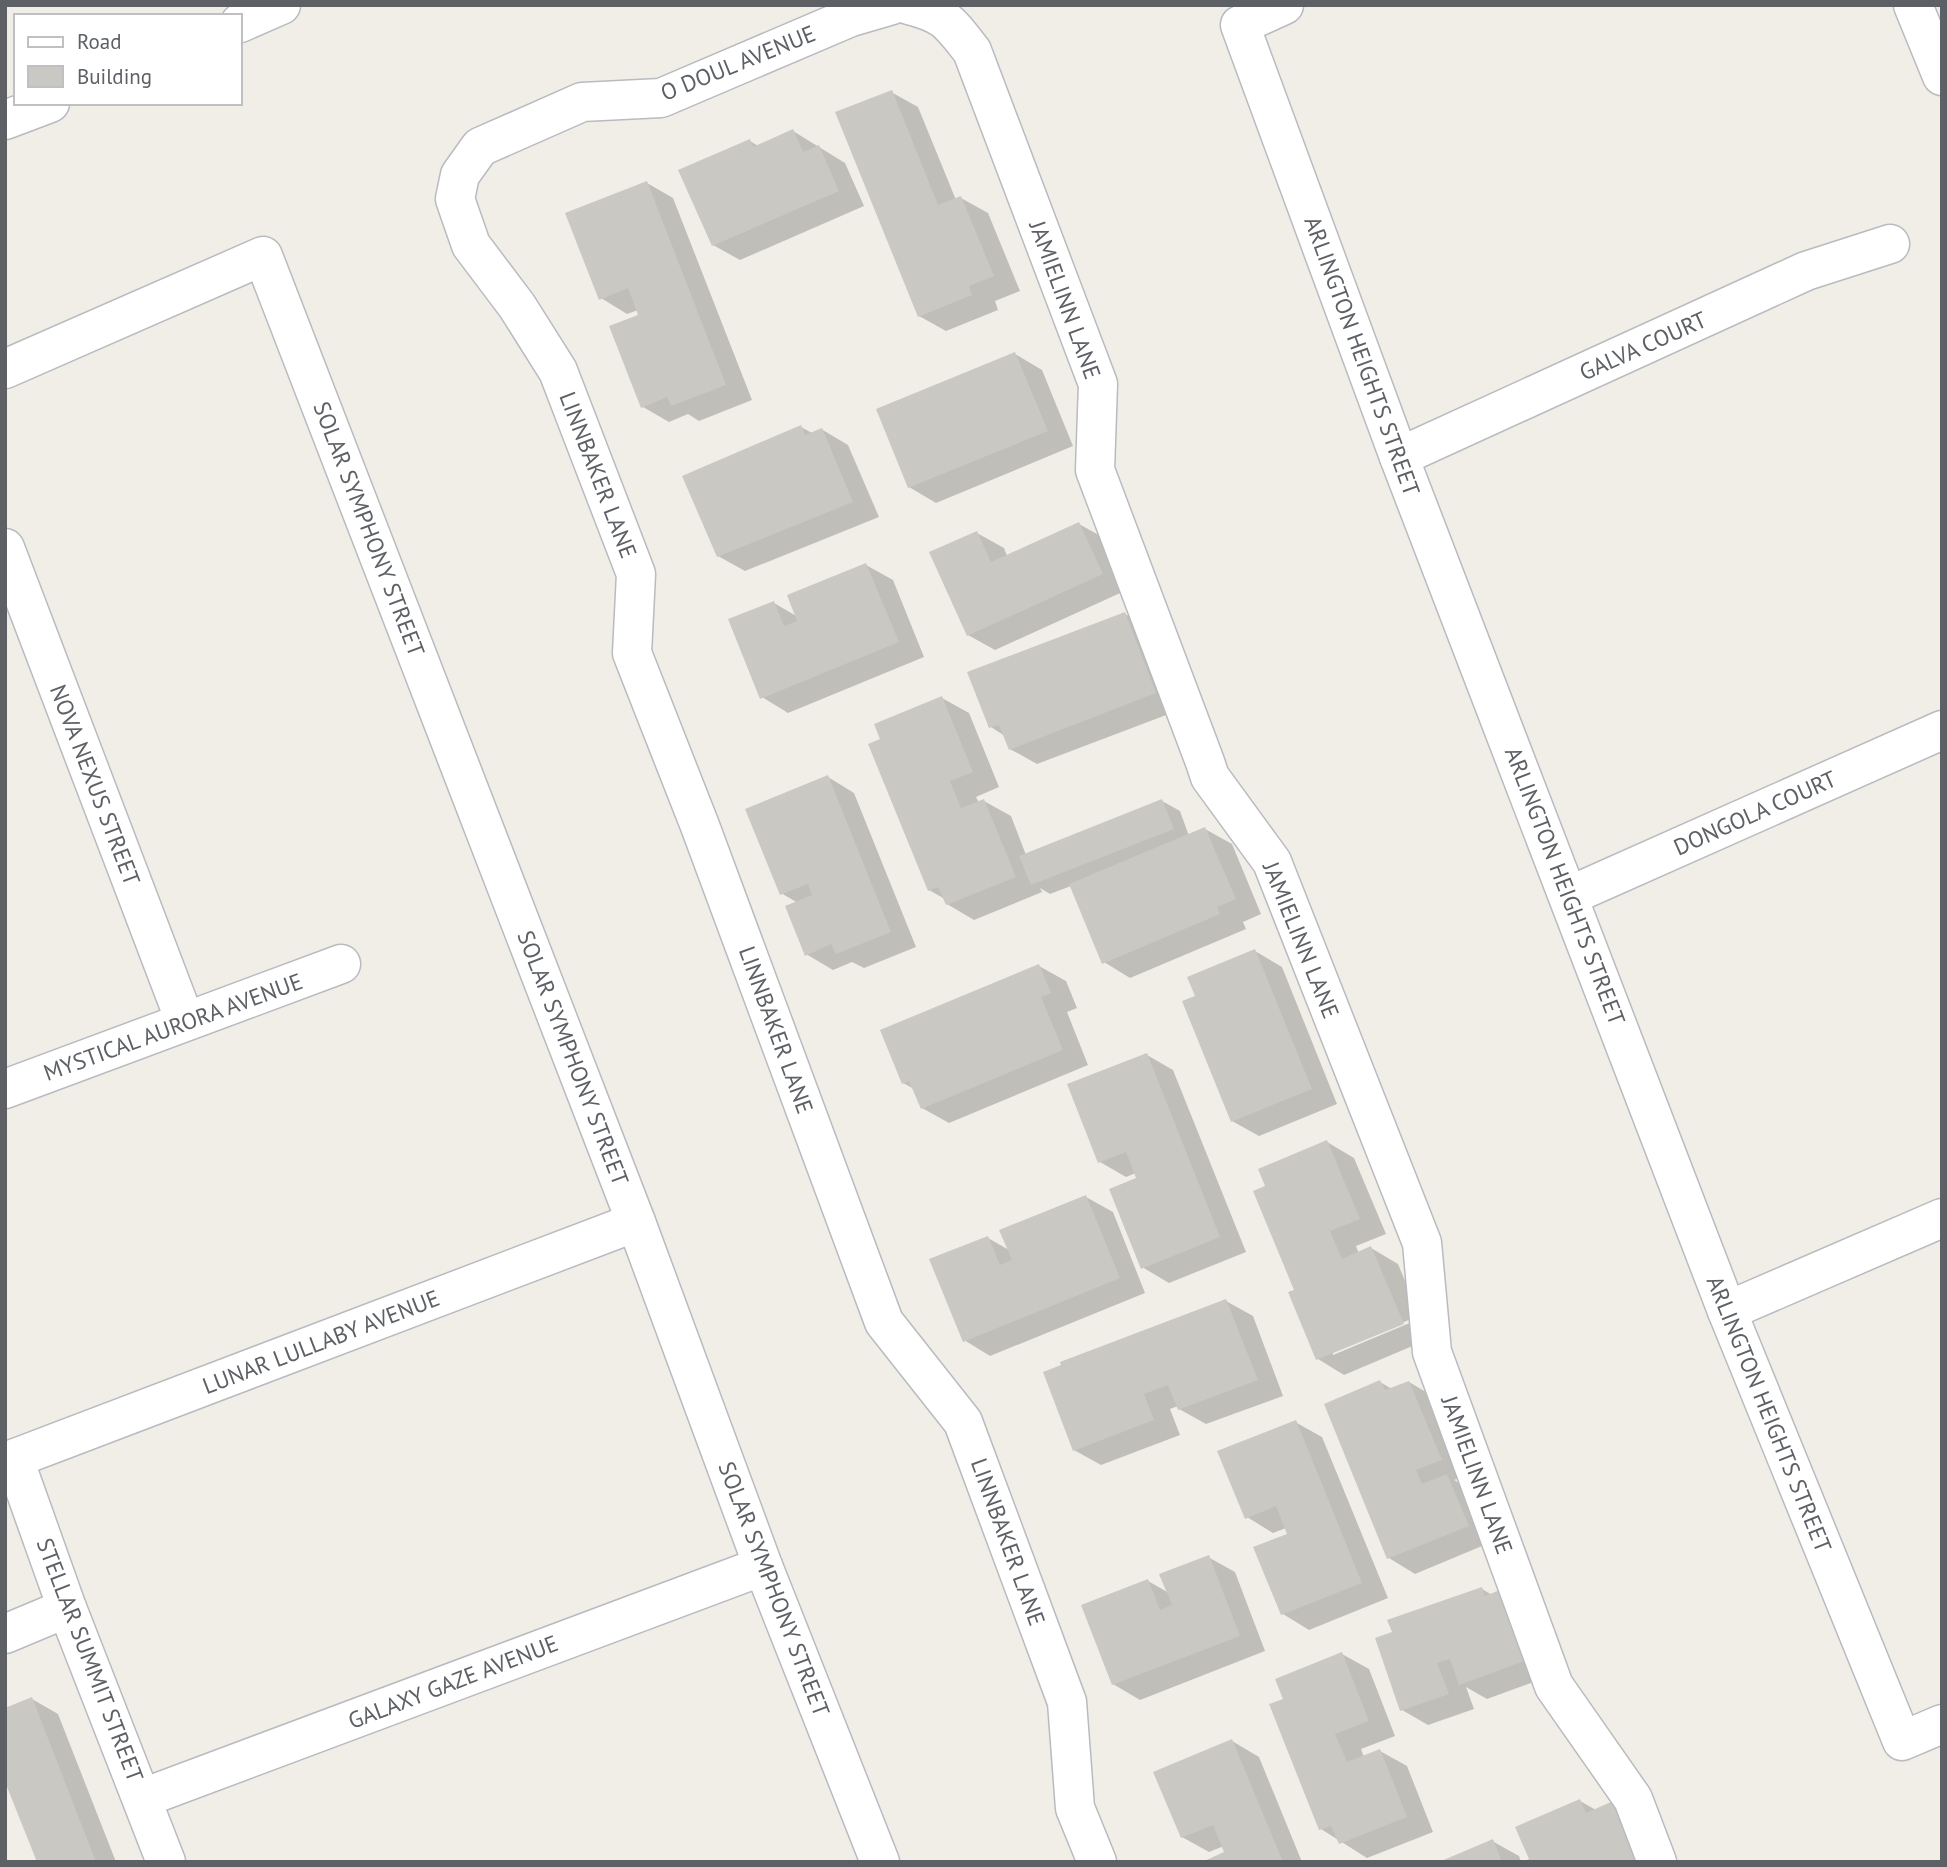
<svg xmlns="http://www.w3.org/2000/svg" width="1947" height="1867" viewBox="0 0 1947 1867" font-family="'PT Sans',sans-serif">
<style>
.shadow{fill:#0003;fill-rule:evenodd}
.building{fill:#cac8c3}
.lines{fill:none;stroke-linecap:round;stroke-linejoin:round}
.minor-casing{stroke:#b8bbbf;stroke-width:41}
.minor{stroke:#fff;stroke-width:38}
.labels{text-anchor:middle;stroke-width:5;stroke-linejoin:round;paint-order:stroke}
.street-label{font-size:23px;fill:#5d6166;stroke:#fff}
</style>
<rect width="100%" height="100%" fill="#f0eee6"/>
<g class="shadow">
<polygon points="891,92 918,107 956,200 961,198 988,213 1020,291 995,301 998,310 946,331 919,316"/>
<polygon points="793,131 845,163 864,206 740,260 713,245 750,141 758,146"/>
<polygon points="647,183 673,198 752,400 699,421 688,414 669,422 643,407 640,316 638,310 627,314 601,298"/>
<polygon points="1015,354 1042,370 1073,446 936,503 909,487"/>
<polygon points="801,427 812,433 821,429 848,445 879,517 745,571 718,556"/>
<polygon points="1079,524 1106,539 1129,589 995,650 968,635 977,533 1004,548 1007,556"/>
<polygon points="866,565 893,580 924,657 788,713 762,697 774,603 798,617"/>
<polygon points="1125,614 1152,629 1182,709 1037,764 1010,749 1005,736 991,727"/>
<polygon points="942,698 969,713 999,787 976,797 979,803 984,801 1011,816 1026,855 1162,801 1180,811 1189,836 1205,829 1232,844 1261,914 1243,922 1246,929 1130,978 1104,962 1071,886 1050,894 1040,888 1042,892 974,920 947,904 945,899 929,890 882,740"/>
<polygon points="828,777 854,793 916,947 864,968 852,962 833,970 806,954 798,903 781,893"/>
<polygon points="1255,951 1282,967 1337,1104 1259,1136 1232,1121 1198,997"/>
<polygon points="1039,966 1066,981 1077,1008 1067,1012 1088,1065 949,1123 922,1108 914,1089 903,1083"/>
<polygon points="1147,1055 1173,1070 1246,1252 1169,1283 1142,1267 1139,1179 1136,1173 1126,1177 1100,1162"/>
<path d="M1327,1142l27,16 32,76 -30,12 3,8 12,-6 27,16 31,75 -85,36 -26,-16 -51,-172zM1411,1319l1,3 -79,33v-3z"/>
<polygon points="1086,1197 1113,1212 1145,1293 990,1356 964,1340 988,1238 1009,1250"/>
<polygon points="1226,1301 1253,1316 1283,1396 1206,1424 1179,1409 1178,1406 1170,1409 1180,1435 1101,1465 1074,1450"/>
<polygon points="1380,1382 1392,1389 1409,1382 1436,1398 1467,1475 1454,1480 1474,1491 1494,1541 1415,1574 1389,1558"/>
<polygon points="1295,1422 1322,1437 1388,1598 1309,1630 1283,1614 1255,1548 1289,1535 1286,1528 1273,1533 1247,1517"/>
<polygon points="1208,1557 1235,1572 1265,1651 1140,1700 1113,1684 1148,1581 1169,1593"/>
<polygon points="1482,1589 1492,1595 1556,1674 1487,1699 1466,1687 1474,1709 1428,1725 1402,1710 1394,1633"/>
<polygon points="1342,1654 1369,1669 1395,1736 1361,1749 1364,1757 1380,1751 1407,1766 1433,1832 1367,1858 1321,1829 1285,1700"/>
<polygon points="32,1699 58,1714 116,1862 39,1862"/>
<polygon points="1232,1741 1259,1757 1302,1862 1207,1862 1227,1853 1224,1846 1209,1852 1182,1837"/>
<polygon points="1580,1801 1596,1810 1527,1862"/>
<polygon points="1492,1841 1519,1856 1521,1862 1443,1862"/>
</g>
<g class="building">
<polygon points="892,90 938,205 961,196 994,276 969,286 972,295 918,317 835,112"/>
<polygon points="793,129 803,152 819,145 839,191 712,246 678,170 750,139 753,147"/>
<polygon points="647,181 726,385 671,406 667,397 641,408 609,326 638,315 628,288 599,300 565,213"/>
<polygon points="1015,352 1048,431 908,488 876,409"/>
<polygon points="801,425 805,435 822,428 853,502 717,557 682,476"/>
<polygon points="1079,522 1103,574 967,636 929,552 977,531 991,562"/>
<polygon points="866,563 899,642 760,699 728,619 774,601 784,626 797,621 787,595"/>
<polygon points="1125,612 1156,693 1009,750 999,725 989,728 967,672"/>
<polygon points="942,696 973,772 950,781 961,808 984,799 1016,877 946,905 938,887 928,891 868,744 880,739 874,724"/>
<polygon points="828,775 891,932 836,954 831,944 805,956 785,906 812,895 808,884 780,895 745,809"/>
<polygon points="1162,799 1174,829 1031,885 1019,856"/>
<polygon points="1205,827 1236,899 1217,907 1220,914 1102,964 1069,884"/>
<polygon points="1255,949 1312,1089 1231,1122 1182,1001 1195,996 1187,977"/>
<polygon points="1039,964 1051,993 1041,997 1063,1050 921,1109 909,1081 902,1084 880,1030"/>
<polygon points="1147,1053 1220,1237 1141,1269 1109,1189 1136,1178 1126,1152 1098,1163 1067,1084"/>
<polygon points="1327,1140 1360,1219 1330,1231 1342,1259 1371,1246 1404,1324 1316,1360 1288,1292 1294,1290 1253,1191 1265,1186 1258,1169"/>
<polygon points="1086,1195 1120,1278 963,1342 929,1259 988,1236 1000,1265 1012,1260 999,1230"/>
<polygon points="1226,1299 1258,1380 1178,1410 1168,1385 1144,1394 1154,1420 1073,1451 1043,1372 1061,1365 1060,1362"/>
<polygon points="1380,1380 1385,1390 1409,1381 1442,1460 1416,1470 1422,1484 1447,1474 1469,1526 1387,1559 1324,1404"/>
<polygon points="1296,1420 1362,1583 1281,1615 1253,1547 1287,1534 1276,1506 1245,1519 1217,1451"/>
<polygon points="1209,1555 1240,1636 1112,1685 1081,1605 1148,1579 1160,1610 1172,1605 1159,1574"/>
<polygon points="1482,1587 1485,1596 1505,1588 1530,1659 1459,1685 1450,1659 1437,1663 1449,1694 1400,1711 1375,1638 1392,1632 1387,1620"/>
<polygon points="1342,1652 1369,1721 1335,1734 1347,1762 1380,1749 1407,1817 1339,1844 1331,1826 1319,1830 1269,1704 1283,1699 1275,1679"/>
<polygon points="32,1697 96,1862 37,1862 5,1782 5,1708"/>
<polygon points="1232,1739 1283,1862 1202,1862 1224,1852 1213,1825 1181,1838 1153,1772"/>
<polygon points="1620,1798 1643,1862 1522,1862 1529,1859 1515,1827 1580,1799 1586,1813"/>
<polygon points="1493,1839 1502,1862 1439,1862"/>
</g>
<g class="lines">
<defs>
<g id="minor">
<polyline points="892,5 851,17 661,98 582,102 480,147 460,175 455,199 471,245 517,306 558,371 636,574 632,653 700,826 884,1322 963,1422 1067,1702 1075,1808 1097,1862"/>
<path d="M909,5c36,9 40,17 63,46l126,333 -3,86 110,292 5,15 62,85 150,381 10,109 122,334 79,113 24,63"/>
<polyline points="1284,5 1240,25 1399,457 1727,1311 1902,1741 1942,1724"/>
<polyline points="1913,5 1942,76"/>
<polyline points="240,23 281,5"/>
<polyline points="5,120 50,103"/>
<polyline points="5,369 263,256 636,1222 763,1566 880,1862"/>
<polyline points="1399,457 1806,271 1890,244"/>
<polyline points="5,548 185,1021"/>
<polyline points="1569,896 1942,730"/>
<polyline points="5,1089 341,964"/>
<polyline points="1727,1311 1942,1218"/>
<polyline points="14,1459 67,1608 166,1862"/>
<polyline points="5,1462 636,1222"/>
<polyline points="5,1634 67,1608"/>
<polyline points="143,1798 763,1566"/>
</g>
</defs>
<use href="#minor" class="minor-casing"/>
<use href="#minor" class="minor"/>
</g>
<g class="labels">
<g class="street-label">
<text transform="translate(738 63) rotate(-22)" y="8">O DOUL AVENUE</text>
<text transform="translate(1065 300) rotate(70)" y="8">JAMIELINN LANE</text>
<text transform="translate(1643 346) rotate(-24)" y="8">GALVA COURT</text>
<text transform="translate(1362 356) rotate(70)" y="8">ARLINGTON HEIGHTS STREET</text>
<text transform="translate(598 475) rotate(69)" y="8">LINNBAKER LANE</text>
<text transform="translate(369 529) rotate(69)" y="8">SOLAR SYMPHONY STREET</text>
<text transform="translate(95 785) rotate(69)" y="8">NOVA NEXUS STREET</text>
<text transform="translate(1755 813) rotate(-24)" y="8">DONGOLA COURT</text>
<text transform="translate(1565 886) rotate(69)" y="8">ARLINGTON HEIGHTS STREET</text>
<text transform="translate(1301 940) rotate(68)" y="8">JAMIELINN LANE</text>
<text transform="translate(173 1027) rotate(-20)" y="8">MYSTICAL AURORA AVENUE</text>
<text transform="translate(776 1030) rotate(70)" y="8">LINNBAKER LANE</text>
<text transform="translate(573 1058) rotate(69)" y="8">SOLAR SYMPHONY STREET</text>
<text transform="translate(321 1342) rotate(-21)" y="8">LUNAR LULLABY AVENUE</text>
<text transform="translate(1769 1414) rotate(68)" y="8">ARLINGTON HEIGHTS STREET</text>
<text transform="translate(1477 1475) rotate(70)" y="8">JAMIELINN LANE</text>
<text transform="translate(1008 1542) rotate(70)" y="8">LINNBAKER LANE</text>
<text transform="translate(774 1589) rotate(69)" y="8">SOLAR SYMPHONY STREET</text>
<text transform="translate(90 1660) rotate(69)" y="8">STELLAR SUMMIT STREET</text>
<text transform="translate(453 1682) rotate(-21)" y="8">GALAXY GAZE AVENUE</text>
</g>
</g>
<rect width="1947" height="1867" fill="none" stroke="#5d6166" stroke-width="14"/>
<rect x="14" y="14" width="228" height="91" fill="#ffffff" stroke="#bec0c2" stroke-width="2"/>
<rect x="28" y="37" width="35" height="10" fill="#ffffff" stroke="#bec0c2" stroke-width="2"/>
<text x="77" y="49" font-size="21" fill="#5d6166">Road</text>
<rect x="28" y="66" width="35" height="21" fill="#cac8c3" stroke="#bec0c2" stroke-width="2"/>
<text x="77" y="84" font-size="21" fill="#5d6166">Building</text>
</svg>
